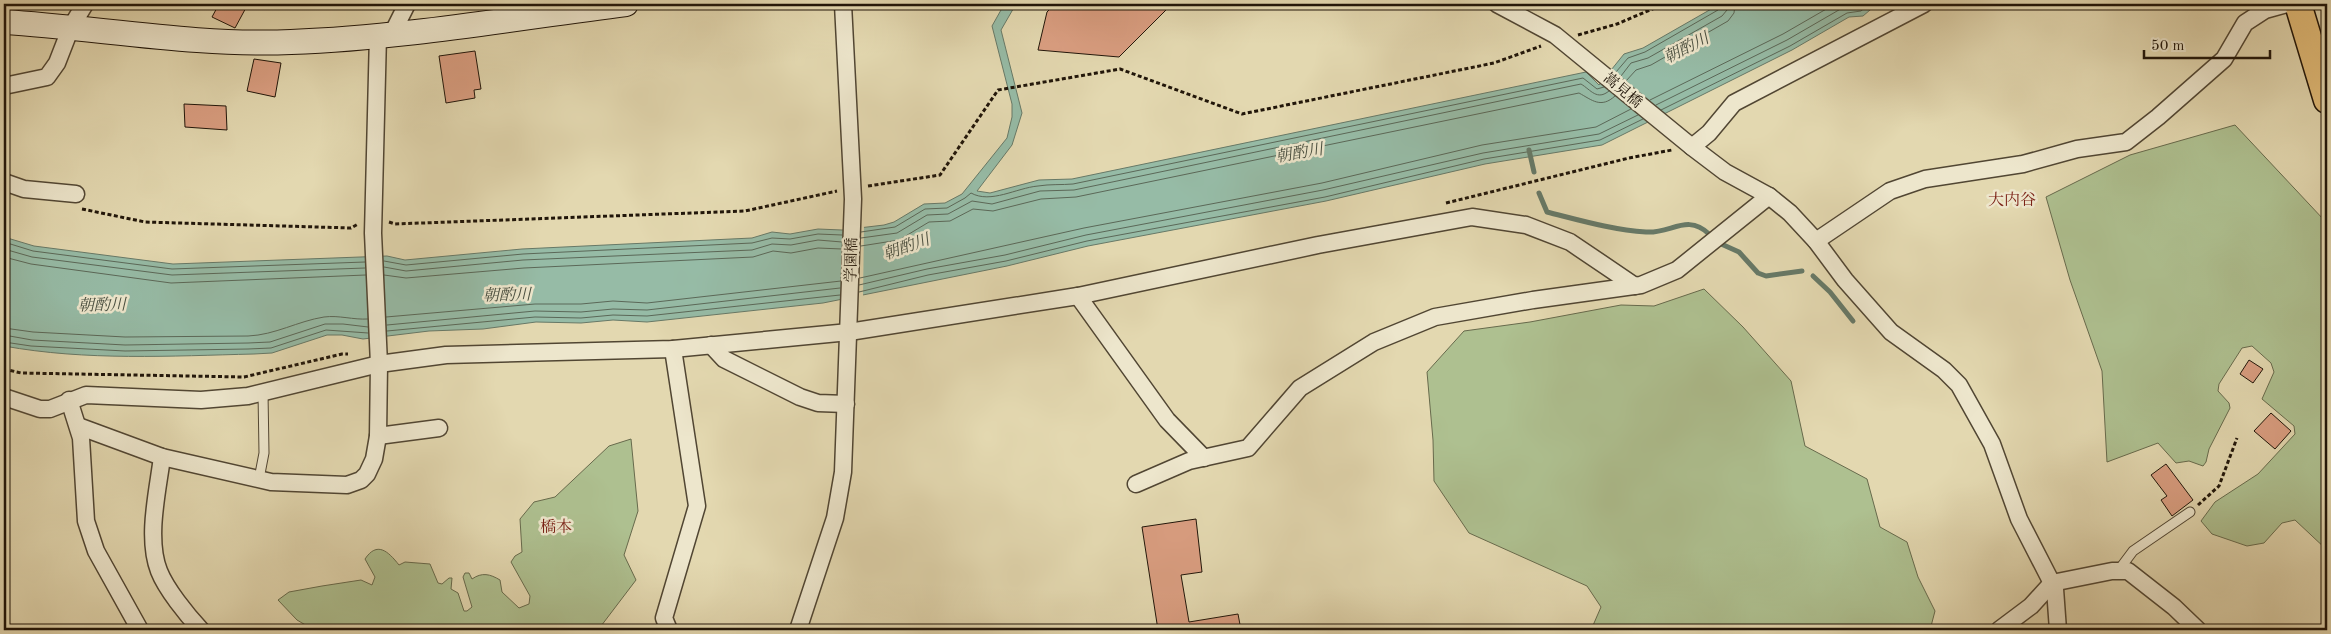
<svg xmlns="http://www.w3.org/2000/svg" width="2331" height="634" viewBox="0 0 2331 634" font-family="'Old Standard TT','Noto Serif JP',serif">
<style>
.green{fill:#aec090;stroke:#676a4c}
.water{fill:#96bba6;stroke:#677967}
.pier{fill:#e3d8b0}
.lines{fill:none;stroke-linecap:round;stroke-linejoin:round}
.shore{stroke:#5b6858;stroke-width:1}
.stream{stroke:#677967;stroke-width:5}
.building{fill:#da9e81;stroke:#201509}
.lane-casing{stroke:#514633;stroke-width:11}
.street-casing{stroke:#514633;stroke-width:19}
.secondary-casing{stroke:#201509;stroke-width:26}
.primary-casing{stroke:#201509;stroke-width:29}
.path{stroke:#201509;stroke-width:3;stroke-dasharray:4 2.5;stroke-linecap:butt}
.lane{stroke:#ede6cc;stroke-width:9}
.street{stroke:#ede6cc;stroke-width:16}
.secondary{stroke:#ede6cc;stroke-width:24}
.primary{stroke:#e2bc78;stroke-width:26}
.labels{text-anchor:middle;stroke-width:5;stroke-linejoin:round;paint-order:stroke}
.street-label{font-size:15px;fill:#201509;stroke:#ede6cc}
.water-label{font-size:16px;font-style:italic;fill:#494f40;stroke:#ede6cc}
.neighbourhood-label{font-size:16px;fill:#7a1f14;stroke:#ede6cc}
</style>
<rect width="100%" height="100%" fill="#e3d8b0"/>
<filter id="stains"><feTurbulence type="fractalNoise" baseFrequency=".004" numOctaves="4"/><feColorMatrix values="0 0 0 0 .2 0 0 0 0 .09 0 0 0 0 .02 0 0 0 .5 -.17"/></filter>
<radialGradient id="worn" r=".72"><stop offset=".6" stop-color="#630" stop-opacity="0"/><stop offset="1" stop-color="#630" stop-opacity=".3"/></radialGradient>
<g class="green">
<polygon points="2235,125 2324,220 2327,233 2327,550 2295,520 2282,523 2264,543 2247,546 2212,534 2201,521 2215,502 2258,474 2295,434 2294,426 2262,399 2274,372 2271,363 2252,346 2242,348 2219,384 2218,391 2229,403 2230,408 2209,449 2206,462 2203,466 2189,461 2176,463 2158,443 2107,462 2102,371 2070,280 2046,197 2130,155"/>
<polygon points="1704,289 1743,327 1791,381 1805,446 1867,479 1880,527 1907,542 1918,577 1935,611 1930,630 1591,630 1601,607 1587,586 1469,533 1434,481 1433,440 1427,372 1464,331 1530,322 1621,305 1654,306"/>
<path d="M631,439l7,72 -14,44 12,25 -38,50h-284l-17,-10 -19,-20 11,-8 33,-6 39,-6 11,5 3,-8 -10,-18c12,-18 23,-8 34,6l6,-3 25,2 8,19 4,1 7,-6h3l-1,11 7,4 6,18h3l5,-4 -9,-30 2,-4h4l3,6c10,-7 18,-5 28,1l2,12 17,16 10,-4 1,-8 -19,-34 4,-6 7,-4 -2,-33 14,-17 21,-5 54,-51z"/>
</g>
<path class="water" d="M1007,4h9l-15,26 21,83 -10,32 -35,46 13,2 49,-13 33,-1 514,-107 13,13 25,-31 19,-6 77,-44h157l-14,12 -14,1 -57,33 -190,95 -117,19 -159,37 -238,45 -81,20 -184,37 -176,19 -34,-2 -32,3 -45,-1 -53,7 -54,2 -66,8 -21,-4h-15l-55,18 -18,1c-83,2 -168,7 -250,-8v-109l30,9 139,18 214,-8 18,4 117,-11 230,-11 20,-6 18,2 28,-5 24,1 42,-5 10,-3 30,-18 21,-1 17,-9 45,-56 5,-21v-13l-20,-78 9,-16z"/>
<polygon class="pier" points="864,224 863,299 842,302 843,228"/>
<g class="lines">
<g class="shore">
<polyline points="1616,72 1628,58 1645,52 1718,10 1722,4"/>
<polyline points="1621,76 1631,63 1648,58 1722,16 1727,10 1728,4"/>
<polyline points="1626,81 1636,70 1651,65 1728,21 1734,13 1735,4"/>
<polyline points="1650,100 1783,34 1835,4"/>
<polyline points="1656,105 1787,40 1844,7 1859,4"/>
<polyline points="1661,110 1790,46 1847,13 1861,11 1869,4"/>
<path d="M861,232l34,-5 30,-18 22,-1 18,-10 6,-5c20,11 45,-5 67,-7 12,-2 24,-1 35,-2l510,-106 14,11 7,-2"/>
<path d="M861,238l36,-5 30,-18 21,-1 24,-13 20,3 48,-13 34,-1 507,-106c10,6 16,17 28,7"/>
<polyline points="4,242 33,251 172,269 365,262"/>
<path d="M861,246l38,-6 30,-18 21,-1 23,-12 20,2 48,-12 35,-2 503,-104c13,7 22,16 36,3"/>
<polyline points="4,249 32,257 172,275 365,268"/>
<polyline points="4,257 31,264 171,283 366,275"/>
<polyline points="384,261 406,265 523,254 752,243 772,238 790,239 818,234 842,235"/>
<polyline points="384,267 406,271 523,260 752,250 772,244 791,245 818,240 842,242"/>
<polyline points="384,275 406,278 524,268 753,257 773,251 791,253 818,248 842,249"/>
<polyline points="860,278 1084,228 1322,183 1482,145 1596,127 1631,109"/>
<polyline points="859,285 927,269 1005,255 1086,235 1323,190 1483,153 1599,134 1638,115"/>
<polyline points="859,292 928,275 1006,261 1087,241 1325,197 1484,159 1600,140 1643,119"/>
<polyline points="386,317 535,304 581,304 613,301 647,303 841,281"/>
<polyline points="387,325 535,311 581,312 613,309 647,310 840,288"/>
<path d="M4,328l29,4 92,5 123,-1c27,-1 50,-15 76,-19 15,-2 29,3 44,2"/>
<polyline points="387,331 535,317 581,318 613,315 647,316 840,295"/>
<polyline points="4,335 32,340 125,345 248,343 270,342 325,324 343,324 368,327"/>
<polyline points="4,342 31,346 125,351 248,349 271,348 326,330 368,333"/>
</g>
<g class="stream">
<polyline points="1529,150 1534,172"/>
<path d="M1539,193l8,19c32,8 66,18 99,20 25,2 41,-19 63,2"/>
<polyline points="1719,243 1739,252 1758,273 1766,276 1802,271"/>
<polyline points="1813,276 1830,292 1853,321"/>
</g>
</g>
<g class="building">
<polygon points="219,4 248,4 235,28 212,17"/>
<polygon points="1055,4 1172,4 1119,57 1038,50 1047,12"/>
<polygon points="475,51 481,89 474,90 475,98 446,103 439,56"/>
<polygon points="254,59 281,63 275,97 247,91"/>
<polygon points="184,104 226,106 227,130 185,127"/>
<polygon points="2249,360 2263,369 2253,383 2240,374"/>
<polygon points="2271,413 2291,431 2275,449 2254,431"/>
<polygon points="2166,464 2193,500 2172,516 2161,500 2167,496 2151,475"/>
<polygon points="1196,519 1202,572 1181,575 1189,622 1238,614 1241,630 1158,630 1142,527"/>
</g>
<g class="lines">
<defs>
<g id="lane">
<polyline points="259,479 264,453 263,393"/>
<polyline points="2118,571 2133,551 2190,512"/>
</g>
<g id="street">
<polyline points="1497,4 1555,35 1692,147 1725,172 1769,196 1790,213 1816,241 1845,280 1891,332 1944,370 1959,385 1992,444 2019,519 2055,589 2058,630"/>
<polyline points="392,34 407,4"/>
<polyline points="4,86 47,77 57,63 71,27 85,4"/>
<polyline points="1692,147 1709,133 1734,103 1924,4"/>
<polyline points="4,182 24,189 76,194"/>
<polyline points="1816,241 1890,191 1925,179 2023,164 2077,149 2126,142 2158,117 2224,59 2245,23 2265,10 2287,4"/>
<polyline points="711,345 724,359 800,397 818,403 846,404"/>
<polyline points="4,397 40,409 50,409 86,395 201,400 248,396 379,364 446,355 673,349 849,332 1078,296"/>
<polyline points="69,400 81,438 86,521 96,551 140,630"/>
<polyline points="78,426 162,457 271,482 347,485 361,480 367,474 374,459 378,436 379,364 373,233 378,35"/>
<polyline points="378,436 439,428"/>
<path d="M162,457c-4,33 -16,81 -3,114 7,18 28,44 42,59"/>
<polyline points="1204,458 1167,420 1078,296 1318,245 1472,217 1526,225 1570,242 1635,286"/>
<polyline points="1136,484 1189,461 1248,448 1300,388 1374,342 1435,317 1533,300 1641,285 1677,270 1769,196"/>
<polyline points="669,630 664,618 697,506 673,349"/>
<polyline points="798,630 835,518 843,472 853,199 843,4"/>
<polyline points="1999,630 2031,606 2052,583 2112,571 2128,571 2174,607 2198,630"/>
</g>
<path id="secondary" d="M4,22c95,6 191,24 287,20 112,-4 224,-24 335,-38"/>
<polyline id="primary" points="2298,4 2327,100"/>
</defs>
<use href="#lane" class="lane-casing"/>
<use href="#street" class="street-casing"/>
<use href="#secondary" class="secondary-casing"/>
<use href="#primary" class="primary-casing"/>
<g class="path">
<polyline points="1578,35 1617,24 1664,4"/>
<polyline points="868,186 940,175 998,90 1120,69 1242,114 1494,63 1541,46"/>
<polyline points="1446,203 1629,158 1672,150"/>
<polyline points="82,209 145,222 351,228 358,224"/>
<polyline points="389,222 395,224 745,211 837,191"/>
<polyline points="4,369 21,373 244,377 342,354 348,354"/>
<polyline points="2198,505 2219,486 2237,438"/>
</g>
<use href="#lane" class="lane"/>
<use href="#street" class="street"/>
<use href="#secondary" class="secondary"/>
<use href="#primary" class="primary"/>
</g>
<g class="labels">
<g class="street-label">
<text transform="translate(1623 90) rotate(40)" y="5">嵩見橋</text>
<text transform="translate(851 260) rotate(-89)" y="5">学園橋</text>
</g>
<g class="water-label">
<text transform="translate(1686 47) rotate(-27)" y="6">朝酌川</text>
<text transform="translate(1299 152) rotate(-10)" y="6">朝酌川</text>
<text transform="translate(906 246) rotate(-20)" y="6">朝酌川</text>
<text transform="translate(507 294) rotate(-1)" y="6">朝酌川</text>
<text transform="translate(102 304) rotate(-1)" y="6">朝酌川</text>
</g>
<g class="neighbourhood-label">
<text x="2012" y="205">大内谷</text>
<text x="556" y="532">橋本</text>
</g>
</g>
<rect width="2331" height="634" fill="none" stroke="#e3d8b0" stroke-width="20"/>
<rect x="5" y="5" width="2321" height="624" fill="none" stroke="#201509" stroke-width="2.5"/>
<rect x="10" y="10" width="2311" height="614" fill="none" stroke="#201509"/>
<path d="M2144 50v8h126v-8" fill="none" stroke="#201509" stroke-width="2.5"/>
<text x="2151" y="50" font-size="15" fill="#201509" stroke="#ede6cc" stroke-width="4" paint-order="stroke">50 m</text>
<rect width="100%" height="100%" filter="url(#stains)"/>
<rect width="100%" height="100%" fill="url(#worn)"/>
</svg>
